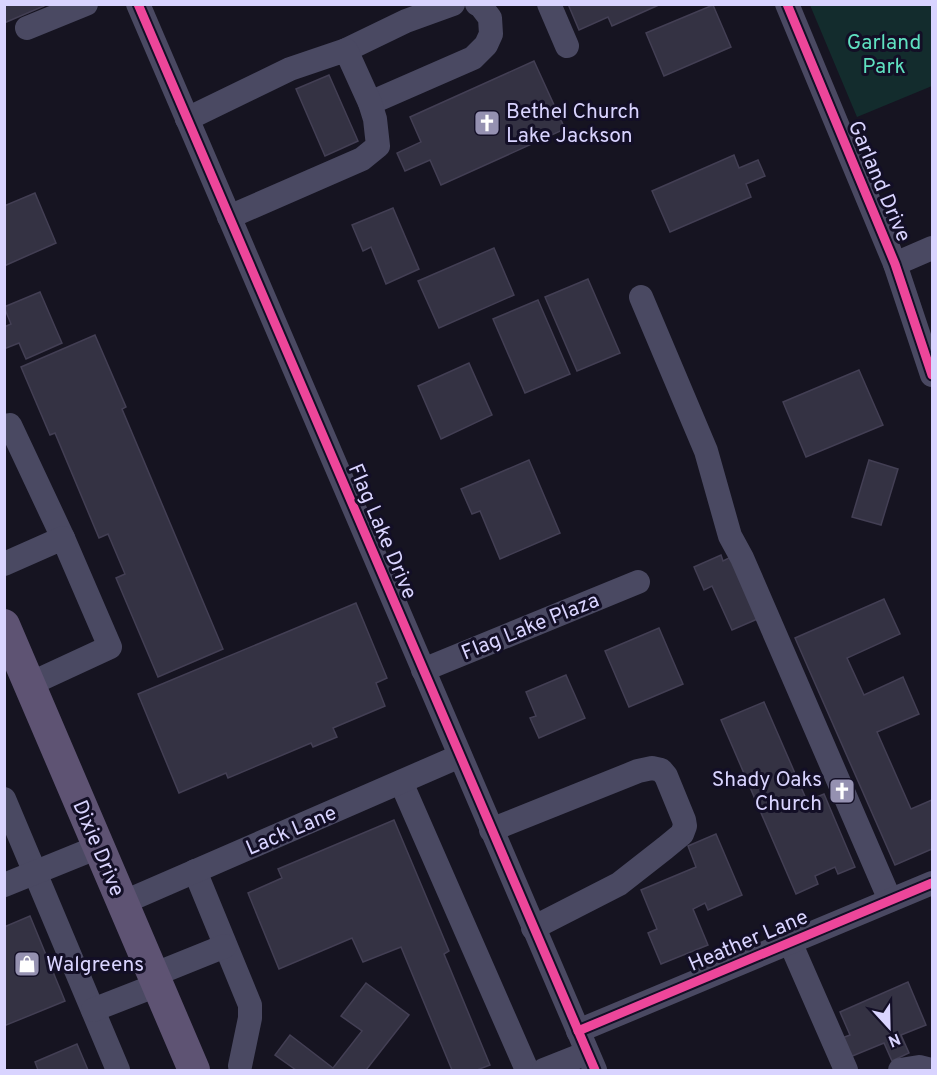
<svg xmlns="http://www.w3.org/2000/svg" width="937" height="1075" viewBox="0 0 937 1075" font-family="Overpass,sans-serif">
<style>
.green{fill:#132c2d}
.building{fill:#343243;stroke:#433f54;stroke-width:1.5}
.lines{fill:none;stroke-linecap:round;stroke-linejoin:round}
.minor{stroke:#4a4962;stroke-width:24}
.major{stroke:#5e5373;stroke-width:32}
.cycleway-casing{stroke:#130f26;stroke-width:13}
.cycleway{stroke:#ed469a;stroke-width:9}
.labels{text-anchor:middle;stroke-width:6;stroke-linejoin:round;paint-order:stroke}
.park-label{font-size:21px;fill:#5fe0c0;stroke:#130f26}
.poi-label{font-size:21px;fill:#d9d4ff;stroke:#130f26;text-anchor:start}
.street-label{font-size:21px;fill:#d9d4ff;stroke:#130f26}
</style>
<rect width="100%" height="100%" fill="#161421"/>
<polygon class="green" points="810,5 932,5 932,86 857,117"/>
<g class="building">
<polygon points="4,4 44,4 44,6 4,23"/>
<polygon points="568,4 661,4 612,26 608,17 579,30"/>
<polygon points="713,5 731,47 664,76 646,33"/>
<polygon points="534,61 565,129 441,185 430,160 405,171 397,153 421,142 410,117"/>
<polygon points="329,75 358,141 325,156 296,89"/>
<polygon points="734,155 739,168 758,160 765,176 746,184 751,197 670,232 652,191"/>
<polygon points="35,193 56,243 4,266 4,206"/>
<polygon points="393,208 419,269 386,284 371,247 363,251 352,225"/>
<polygon points="494,248 514,295 439,328 418,281"/>
<polygon points="588,279 620,353 577,371 545,297"/>
<polygon points="40,292 62,343 26,359 19,343 4,349 4,327 11,324 4,307"/>
<polygon points="538,300 570,374 525,393 493,319"/>
<polygon points="95,335 126,407 122,409 223,649 158,677 116,578 125,574 108,534 99,538 55,433 50,435 21,367"/>
<polygon points="469,363 492,415 441,439 418,386"/>
<polygon points="859,370 883,425 806,457 783,402"/>
<polygon points="529,460 560,533 500,559 480,511 472,514 461,489"/>
<polygon points="869,460 898,469 881,525 852,517"/>
<polygon points="721,555 723,561 735,555 762,617 732,630 712,586 704,590 694,567"/>
<polygon points="884,599 900,634 847,658 864,695 903,677 919,714 877,732 911,809 932,800 932,849 895,865 795,638"/>
<polygon points="356,603 387,678 376,683 385,706 333,728 337,737 313,747 311,743 228,778 226,773 179,793 138,694"/>
<polygon points="659,628 683,684 629,707 605,651"/>
<polygon points="566,675 585,718 539,738 530,718 536,716 526,692"/>
<polygon points="764,702 807,801 824,794 855,867 838,874 835,867 815,876 818,884 796,894 721,720"/>
<polygon points="394,820 449,951 444,954 490,1065 477,1070 452,1070 401,947 363,962 352,938 279,969 248,893 282,878 278,869"/>
<polygon points="716,834 742,895 708,910 705,903 693,909 708,945 661,964 648,933 657,929 641,890 696,867 688,846"/>
<polygon points="30,916 65,1001 4,1026 4,927"/>
<polygon points="908,982 926,1025 901,1035 909,1053 892,1061 884,1043 850,1057 842,1038 850,1035 840,1012"/>
<polygon points="366,983 409,1015 366,1070 296,1070 275,1055 290,1035 333,1068 362,1031 341,1016"/>
<polygon points="77,1044 88,1070 38,1070 35,1062"/>
</g>
<g class="lines">
<g class="minor">
<polyline points="138,4 595,1070"/>
<polyline points="549,4 567,46"/>
<polyline points="787,4 895,264 932,375"/>
<polyline points="27,28 86,4"/>
<polyline points="346,50 406,21 453,4"/>
<polyline points="370,103 473,58 486,45 491,34 490,18 480,5 477,4"/>
<polyline points="187,119 290,69 346,50 370,103 375,119 378,146 362,159 229,217"/>
<polyline points="895,264 932,248"/>
<polyline points="641,297 706,451 730,536 742,558 890,900"/>
<polyline points="4,427 10,425 63,538"/>
<polyline points="4,564 63,538 110,647 30,684"/>
<polyline points="423,670 638,582"/>
<polyline points="401,782 527,1070"/>
<polyline points="4,799 118,1070"/>
<polyline points="491,830 638,771 652,768 661,770 666,776 684,820 685,826 682,834 665,848 619,884 533,928"/>
<polyline points="195,871 250,1005 250,1018 240,1066"/>
<polyline points="4,885 98,847"/>
<polyline points="122,903 460,756"/>
<polyline points="790,942 846,1070"/>
<polyline points="153,975 225,946"/>
<polyline points="93,1010 157,985"/>
<polyline points="578,1031 932,883"/>
<polyline points="544,1070 587,1053"/>
<polyline points="900,1070 919,1067 931,1070"/>
</g>
<polyline class="major" points="4,625 194,1070"/>
<defs>
<g id="cycleway">
<polyline points="138,4 595,1070"/>
<polyline points="787,4 895,264 932,375"/>
<polyline points="578,1031 932,883"/>
</g>
</defs>
<use href="#cycleway" class="cycleway-casing"/>
<use href="#cycleway" class="cycleway"/>
</g>
<defs>
<symbol id="church-square" viewBox="-11 -11 22 22"><rect x="-9" y="-9" width="18" height="18" rx="4" fill="#9591b1" stroke="#130f26"/><path d="M-1.2-6h2.4v3.5h3.3v2.4h-3.3V6h-2.4V-.1h-3.3v-2.4h3.3Z" fill="#fff"/></symbol>
<symbol id="shop-square" viewBox="-11 -11 22 22"><rect x="-9" y="-9" width="18" height="18" rx="4" fill="#9591b1" stroke="#130f26"/><path d="M-5-2.5h2.3a2.7 3.5 0 0 1 5.4 0H5L5.5 6h-11ZM-1.5-2.5h3a1.5 2.3 0 0 0-3 0Z" fill="#fff"/></symbol>
</defs>
<g fill-rule="evenodd">
<use href="#church-square" x="472" y="108" width="30" height="30"/>
<use href="#church-square" x="827" y="776" width="30" height="30"/>
<use href="#shop-square" x="12" y="949" width="30" height="30"/>
</g>
<g class="labels">
<g class="park-label">
<text x="884" y="49">Garland<tspan x="884" dy="24">Park</tspan></text>
</g>
<g class="poi-label">
<text x="506" y="118">Bethel Church<tspan x="506" dy="24">Lake Jackson</tspan></text>
<text x="822" y="786" text-anchor="end">Shady Oaks<tspan x="822" dy="24">Church</tspan></text>
<text x="46" y="971">Walgreens</text>
</g>
<g class="street-label">
<text transform="translate(880 181) rotate(67)" y="7">Garland Drive</text>
<text transform="translate(383 531) rotate(67)" y="7">Flag Lake Drive</text>
<text transform="translate(530 626) rotate(-22)" y="7">Flag Lake Plaza</text>
<text transform="translate(291 830) rotate(-23)" y="7">Lack Lane</text>
<text transform="translate(99 848) rotate(67)" y="7">Dixie Drive</text>
<text transform="translate(748 940) rotate(-23)" y="7">Heather Lane</text>
</g>
</g>
<rect width="937" height="1075" fill="none" stroke="#d9d4ff" stroke-width="12"/>
<g transform="translate(889 1027) rotate(158)" stroke="#130f26" stroke-width="4.5" paint-order="stroke">
<path d="M0-4.5L10 22L0 15L-10 22Z" fill="#d9d4ff"/>
<text y="-9" font-size="16" font-weight="bold" text-anchor="middle" fill="#d9d4ff">N</text>
</g>
</svg>
